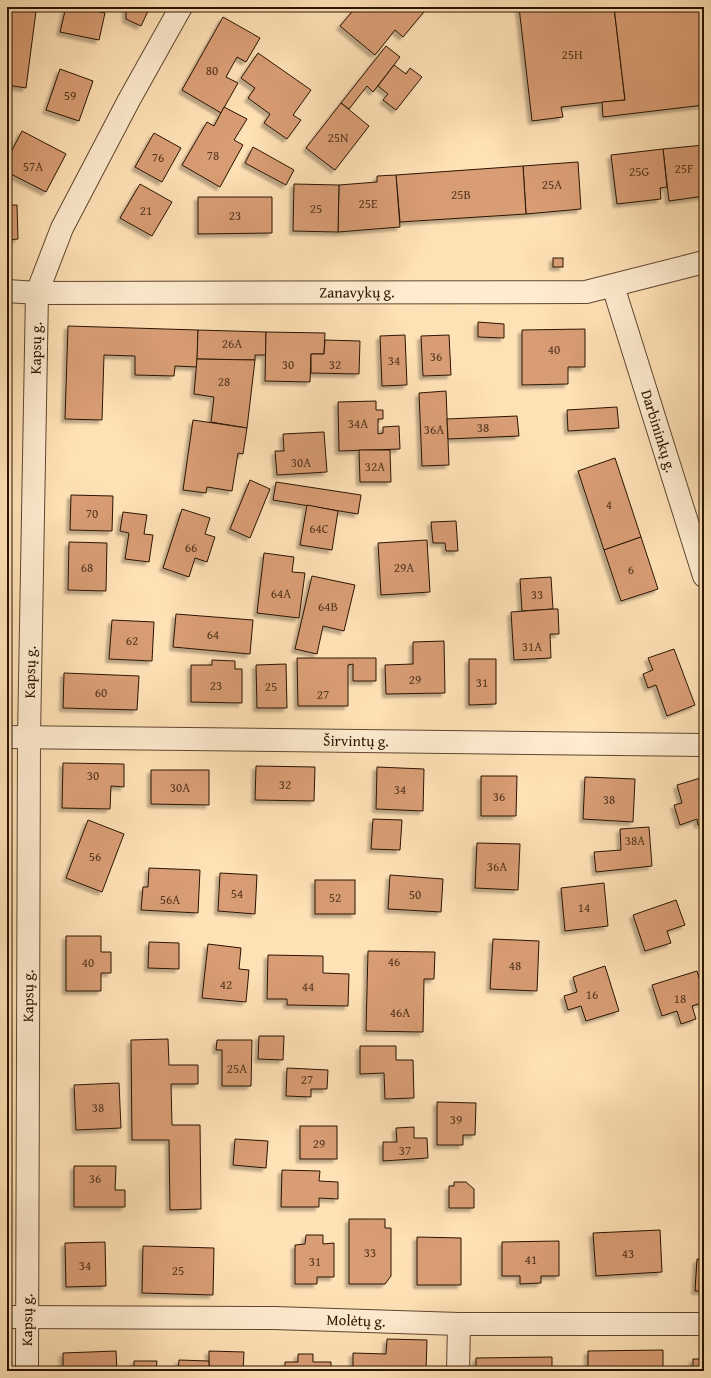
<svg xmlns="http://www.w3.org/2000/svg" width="711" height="1378" viewBox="0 0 711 1378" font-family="'Gentium Book Plus',serif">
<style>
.building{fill:#d99d75;stroke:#291401;filter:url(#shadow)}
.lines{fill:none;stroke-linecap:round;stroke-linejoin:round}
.minor-casing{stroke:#5e472e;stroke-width:24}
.minor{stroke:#ffecd0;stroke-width:22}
.labels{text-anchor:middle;stroke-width:3;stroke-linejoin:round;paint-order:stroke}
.number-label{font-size:13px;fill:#55361e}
.street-label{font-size:15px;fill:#291401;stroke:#ffecd0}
</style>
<defs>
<filter id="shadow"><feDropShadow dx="-3.5" dy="3.5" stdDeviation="1" flood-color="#0004"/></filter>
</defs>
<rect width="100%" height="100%" fill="#ffe1b6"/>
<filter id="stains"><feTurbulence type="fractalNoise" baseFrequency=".005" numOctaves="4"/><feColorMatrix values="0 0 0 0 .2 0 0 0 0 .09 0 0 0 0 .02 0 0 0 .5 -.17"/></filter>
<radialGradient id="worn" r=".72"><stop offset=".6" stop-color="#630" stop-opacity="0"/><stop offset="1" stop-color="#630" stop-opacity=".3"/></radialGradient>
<g class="building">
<polygon points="66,7 79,7 105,13 99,40 60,32"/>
<polygon points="126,7 150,7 141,26 126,19"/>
<polygon points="356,7 428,7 403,37 395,30 375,55 340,26"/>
<polygon points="519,7 614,7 625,100 561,107 563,117 532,121"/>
<polygon points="614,7 704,7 704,105 603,117 602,102 625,100"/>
<polygon points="12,8 36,11 26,88 7,85 7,36"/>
<polygon points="223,17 260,38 246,62 237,57 226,77 238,83 221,113 182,90"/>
<polygon points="386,46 400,57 373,92 367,86 349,109 341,103"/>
<polygon points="258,53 311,90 293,115 301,120 287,139 264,123 270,114 248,98 255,88 241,78"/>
<polygon points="394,65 406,74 410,68 422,77 396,110 383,100 388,94 378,86"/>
<polygon points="60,69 93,81 79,121 46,110"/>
<polygon points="341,103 369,126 335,170 306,148"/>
<polygon points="224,107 247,119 234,140 243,145 220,187 182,165 207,122 214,126"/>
<polygon points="22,131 66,154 46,192 7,172 7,160"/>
<polygon points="154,133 181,148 162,182 135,167"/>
<polygon points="704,145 704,196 669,201 663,149"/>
<polygon points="253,147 294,170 286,185 245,163"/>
<polygon points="663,149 667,187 660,188 661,199 617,204 611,155"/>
<polygon points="578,162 581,209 526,214 523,166"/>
<polygon points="523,166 526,214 400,222 396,175"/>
<polygon points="396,175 400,227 338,232 339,185 377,182 377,176"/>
<polygon points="140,184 172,202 152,236 120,218"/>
<polygon points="294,184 339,185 338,232 293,231"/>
<polygon points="198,197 272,197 272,233 198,234"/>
<polygon points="7,205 17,205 18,239 7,240"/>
<rect x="553" y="258" width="10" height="9"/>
<polygon points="478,322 504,324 504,338 478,337"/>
<polygon points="68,326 198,330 197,367 175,366 174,376 135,375 135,356 104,355 102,420 65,419"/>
<polygon points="585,329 585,367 568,367 568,384 522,385 522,330"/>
<polygon points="198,330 266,332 266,355 255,355 255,360 197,359"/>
<polygon points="266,332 325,333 324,354 311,354 310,382 265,381"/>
<polygon points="405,335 407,385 382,386 380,336"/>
<polygon points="449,335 451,375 423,376 421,336"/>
<polygon points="325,340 360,341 359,374 311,373 311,354 324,354"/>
<polygon points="197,359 255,360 247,428 211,422 214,397 194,394"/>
<polygon points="446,391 449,465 422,466 419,393"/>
<polygon points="376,401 376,410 383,410 383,419 378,419 378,434 383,433 383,427 399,426 400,449 339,451 338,402"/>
<polygon points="617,407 619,428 568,431 567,410"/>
<polygon points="517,416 519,436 448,439 447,419"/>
<polygon points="193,420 247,428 243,454 238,453 232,491 207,487 206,493 183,490"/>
<polygon points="324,432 327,472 277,475 275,451 284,451 283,434"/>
<polygon points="359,450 390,450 391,482 360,482"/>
<polygon points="615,458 641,537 604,550 578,471"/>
<polygon points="250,480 270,489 250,538 230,529"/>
<polygon points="276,482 361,495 358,514 273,500"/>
<polygon points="71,495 113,496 112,531 70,530"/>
<polygon points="307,505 338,511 332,550 300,545"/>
<polygon points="182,509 210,518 205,534 215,537 207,562 195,558 189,577 163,568"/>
<polygon points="123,512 147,515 144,534 153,535 149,562 125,559 129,533 120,531"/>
<polygon points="456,521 458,551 446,551 445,543 433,543 431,522"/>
<polygon points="641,537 658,589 621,601 604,550"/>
<polygon points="427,540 430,592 381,595 378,543"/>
<polygon points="69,542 107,543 106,591 68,590"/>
<polygon points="264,553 294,557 292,572 305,573 299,618 257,613"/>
<polygon points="312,576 355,585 344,631 323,626 317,654 295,649"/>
<polygon points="551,577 553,609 522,611 520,579"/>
<polygon points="553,609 558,609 559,634 550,634 551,658 514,660 511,612"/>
<polygon points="176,614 253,620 250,654 173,647"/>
<polygon points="112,620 154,622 152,661 109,659"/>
<polygon points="444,641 445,693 386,694 385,665 413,664 413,642"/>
<polygon points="674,649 695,705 667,716 656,685 648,688 643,674 653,670 648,658"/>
<polygon points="297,658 376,658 376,681 353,681 353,664 348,665 348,706 298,706"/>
<polygon points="469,659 496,659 496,704 469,705"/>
<polygon points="212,660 235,661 235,669 242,669 242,703 191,702 191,665 212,665"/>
<polygon points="286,664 287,708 257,708 256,665"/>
<polygon points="64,673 139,676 137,710 63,708"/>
<polygon points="63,763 124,764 124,787 111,786 110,809 62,808"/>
<polygon points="256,766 315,767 314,801 255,800"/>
<polygon points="377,767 424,769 423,811 376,809"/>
<polygon points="151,770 209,770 209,805 151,804"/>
<polygon points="481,776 517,776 516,816 481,816"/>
<polygon points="585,777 635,779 633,822 583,819"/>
<polygon points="704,777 704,823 698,825 697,819 680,825 674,805 682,803 677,785"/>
<polygon points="373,819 402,820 400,850 371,849"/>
<polygon points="88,820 124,834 102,892 66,878"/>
<polygon points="649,827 652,866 596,872 594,852 621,850 620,829"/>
<polygon points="477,843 520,844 518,890 475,888"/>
<polygon points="149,868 200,870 198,913 141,910 143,887 148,887"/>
<polygon points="220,873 257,875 255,914 218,911"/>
<polygon points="390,875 443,879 441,912 388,909"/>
<rect x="315" y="880" width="40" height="34"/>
<polygon points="604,883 608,926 565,931 561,888"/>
<polygon points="676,900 685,925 667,931 671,943 645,951 633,915"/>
<polygon points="66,936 101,936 101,952 111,952 111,973 101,973 101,991 66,991"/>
<polygon points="493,939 539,941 537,991 490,989"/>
<polygon points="149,942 179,943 179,969 148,968"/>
<polygon points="208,944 241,948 239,969 249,970 246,1002 202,998"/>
<polygon points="368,951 435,952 434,979 424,979 423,1032 366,1031"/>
<polygon points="268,955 323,956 323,973 349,974 348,1006 287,1005 287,999 267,999"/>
<polygon points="605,966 619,1011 586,1021 581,1006 568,1010 564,996 577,992 573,977"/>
<polygon points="697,971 704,994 704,1002 692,1006 696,1019 681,1024 677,1011 662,1016 652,985"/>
<polygon points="259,1036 284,1036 283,1060 258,1059"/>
<polygon points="168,1039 169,1065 198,1065 198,1084 171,1084 172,1125 200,1125 201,1209 170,1210 169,1140 132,1140 131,1040"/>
<polygon points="217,1040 252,1040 251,1086 222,1086 222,1050 216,1050"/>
<polygon points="360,1046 396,1046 396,1060 413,1060 414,1098 385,1099 384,1073 360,1074"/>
<polygon points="287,1068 328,1070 327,1089 311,1089 311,1097 286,1096"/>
<polygon points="119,1083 121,1128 76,1130 74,1085"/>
<polygon points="437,1102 476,1103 475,1135 463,1135 463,1145 437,1145"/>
<rect x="300" y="1126" width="37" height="33"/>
<polygon points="414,1127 414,1138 427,1138 428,1158 383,1161 383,1142 397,1142 396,1128"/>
<polygon points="235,1139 268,1141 266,1168 233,1165"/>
<polygon points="74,1166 116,1166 115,1190 125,1190 125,1207 74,1207"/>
<polygon points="282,1170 320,1171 319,1181 338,1182 338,1199 319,1198 319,1207 281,1207"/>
<polygon points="454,1182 466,1182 474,1189 474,1208 449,1208 449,1186 454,1186"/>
<polygon points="349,1219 385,1219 385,1228 391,1228 391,1276 385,1284 349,1284"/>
<polygon points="660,1230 662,1272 596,1276 593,1233"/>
<polygon points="306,1235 323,1235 323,1244 334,1243 334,1277 317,1277 317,1284 295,1284 295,1245 305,1244"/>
<polygon points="417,1237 461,1238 461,1285 417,1285"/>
<polygon points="559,1241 559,1276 541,1276 541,1283 520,1284 520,1276 502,1276 502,1242"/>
<polygon points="105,1242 106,1286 66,1287 65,1243"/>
<polygon points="143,1246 214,1248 213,1295 142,1293"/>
<polygon points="697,1259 704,1260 704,1291 695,1291"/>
<polygon points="387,1339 427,1340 426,1371 353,1371 353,1353 386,1354"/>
<polygon points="663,1350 663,1371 588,1371 588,1351"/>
<polygon points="116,1351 117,1371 63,1371 63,1353"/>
<polygon points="209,1351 244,1352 243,1371 209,1371"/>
<polygon points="298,1354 313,1354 313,1362 331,1362 331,1371 285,1371 285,1362 298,1362"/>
<polygon points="552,1357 552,1371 476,1371 476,1358"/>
<rect x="693" y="1359" width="11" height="12"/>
<polygon points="179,1360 209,1361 209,1371 178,1371"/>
<polygon points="134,1361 157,1361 156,1371 134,1371"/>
</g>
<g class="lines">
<defs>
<g id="minor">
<path id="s1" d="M613,286l91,290"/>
<path id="s2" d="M7,291l30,2 549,-1 118,-30"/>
<path id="s3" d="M7,737l697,8"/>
<path id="s4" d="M7,1317l267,1 185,6h245"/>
<path id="s5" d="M27,1371l2,-634 8,-444 25,-65 67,-128 52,-93"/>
<polyline points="458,1371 459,1324"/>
</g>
</defs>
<use href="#minor" class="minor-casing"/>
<use href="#minor" class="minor"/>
</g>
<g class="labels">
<g class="number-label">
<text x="572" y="59">25H</text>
<text x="212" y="75">80</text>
<text x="70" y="100">59</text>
<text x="338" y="142">25N</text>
<text x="213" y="160">78</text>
<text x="158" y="162">76</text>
<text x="33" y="171">57A</text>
<text x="684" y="173">25F</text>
<text x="639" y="176">25G</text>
<text x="552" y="189">25A</text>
<text x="461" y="199">25B</text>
<text x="368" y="208">25E</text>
<text x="316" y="213">25</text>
<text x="146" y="215">21</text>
<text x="235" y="220">23</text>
<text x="232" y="348">26A</text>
<text x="554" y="354">40</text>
<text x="436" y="361">36</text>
<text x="394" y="365">34</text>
<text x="288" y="369">30</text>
<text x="335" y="369">32</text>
<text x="224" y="386">28</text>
<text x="358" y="428">34A</text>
<text x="483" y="432">38</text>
<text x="434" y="434">36A</text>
<text x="301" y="467">30A</text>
<text x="375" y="471">32A</text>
<text x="609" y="509">4</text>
<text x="92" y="518">70</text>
<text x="319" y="533">64C</text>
<text x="191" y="552">66</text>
<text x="87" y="572">68</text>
<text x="404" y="572">29A</text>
<text x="631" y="574">6</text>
<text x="281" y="598">64A</text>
<text x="537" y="599">33</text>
<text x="328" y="611">64B</text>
<text x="213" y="639">64</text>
<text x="132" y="645">62</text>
<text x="532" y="651">31A</text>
<text x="415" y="684">29</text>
<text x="482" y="687">31</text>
<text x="216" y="690">23</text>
<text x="271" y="691">25</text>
<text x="101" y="697">60</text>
<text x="323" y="699">27</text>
<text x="93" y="780">30</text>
<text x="285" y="789">32</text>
<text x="180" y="792">30A</text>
<text x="400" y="794">34</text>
<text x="499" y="801">36</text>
<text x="609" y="804">38</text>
<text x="635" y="845">38A</text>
<text x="95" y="861">56</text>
<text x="497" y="871">36A</text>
<text x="237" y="898">54</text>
<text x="415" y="899">50</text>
<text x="335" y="902">52</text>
<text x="170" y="904">56A</text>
<text x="584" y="912">14</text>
<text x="394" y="966">46</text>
<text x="88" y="967">40</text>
<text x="515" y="970">48</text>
<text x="226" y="989">42</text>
<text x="308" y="991">44</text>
<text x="592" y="999">16</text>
<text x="680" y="1003">18</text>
<text x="400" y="1017">46A</text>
<text x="237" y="1073">25A</text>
<text x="307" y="1084">27</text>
<text x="98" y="1112">38</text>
<text x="456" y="1124">39</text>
<text x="319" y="1148">29</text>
<text x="405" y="1155">37</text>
<text x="95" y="1183">36</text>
<text x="370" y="1257">33</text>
<text x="628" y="1258">43</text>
<text x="531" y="1264">41</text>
<text x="315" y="1266">31</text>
<text x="85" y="1270">34</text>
<text x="178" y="1275">25</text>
</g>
<g class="street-label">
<text dy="5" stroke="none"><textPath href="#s2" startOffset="350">Zanavykų g.</textPath></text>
<text dy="5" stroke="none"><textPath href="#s5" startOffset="1023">Kapsų g.</textPath></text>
<text dy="5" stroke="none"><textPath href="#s1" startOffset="152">Darbininkų g.</textPath></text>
<text dy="5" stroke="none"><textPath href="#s5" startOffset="699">Kapsų g.</textPath></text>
<text dy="5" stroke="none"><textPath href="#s3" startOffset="349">Širvintų g.</textPath></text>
<text dy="5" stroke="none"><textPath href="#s5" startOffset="375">Kapsų g.</textPath></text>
<text dy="5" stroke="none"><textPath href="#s5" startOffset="51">Kapsų g.</textPath></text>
<text dy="5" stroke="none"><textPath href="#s4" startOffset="349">Molėtų g.</textPath></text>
</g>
</g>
<rect width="711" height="1378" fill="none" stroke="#ffe1b6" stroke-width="24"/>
<rect x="8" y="8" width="695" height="1362" fill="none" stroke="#291401" stroke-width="2"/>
<rect x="12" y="12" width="687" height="1354" fill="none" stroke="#291401"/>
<rect width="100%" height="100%" filter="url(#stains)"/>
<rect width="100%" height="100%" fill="url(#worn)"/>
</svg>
